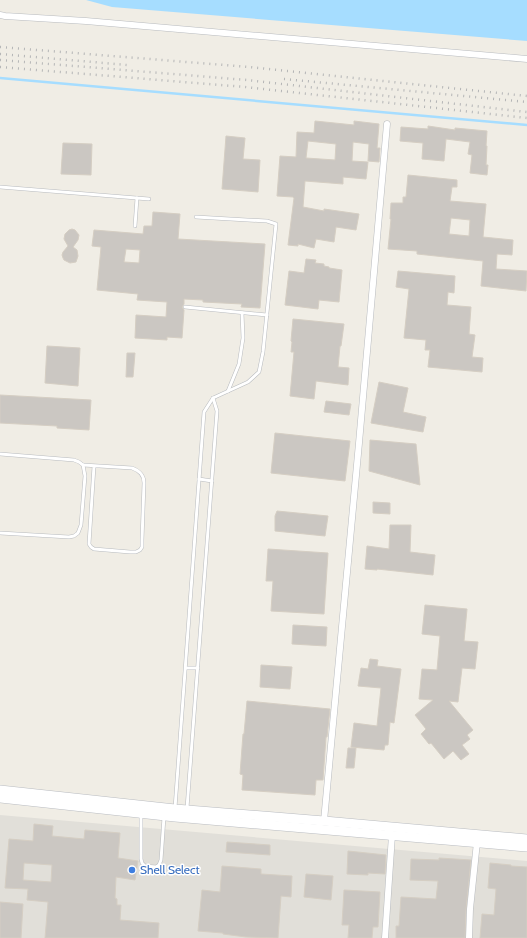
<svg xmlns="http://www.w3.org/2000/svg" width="527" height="938" viewBox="0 0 527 938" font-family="Cabin,sans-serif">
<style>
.industrial{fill:#e1dfd9}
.water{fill:#a6ddff}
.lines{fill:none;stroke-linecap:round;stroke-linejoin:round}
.stream{stroke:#a6ddff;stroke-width:2.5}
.building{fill:#cbc7c2;stroke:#d5cec3;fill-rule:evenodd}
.service-casing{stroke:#b8bbbf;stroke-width:4}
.minor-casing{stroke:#b8bbbf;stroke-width:7}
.secondary-casing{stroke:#b9bcc1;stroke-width:10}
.service{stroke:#fff;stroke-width:3}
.minor{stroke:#fff;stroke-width:6}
.secondary{stroke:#fff;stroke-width:9}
.rail{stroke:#b4b5b6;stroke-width:2.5;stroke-dasharray:1 5;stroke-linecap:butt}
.shop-dot{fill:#3f7fe0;stroke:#fff;stroke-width:1.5}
.labels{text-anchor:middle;stroke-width:3;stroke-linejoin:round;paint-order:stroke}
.shop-label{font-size:12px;fill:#366cbe;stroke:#fff;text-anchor:start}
</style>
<rect width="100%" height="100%" fill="#f0ede5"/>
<polygon class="industrial" points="0,815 527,861 527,938 0,938"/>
<polygon class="water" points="86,0 527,0 527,41 112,7"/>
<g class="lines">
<polyline class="stream" points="0,78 527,125"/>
</g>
<g class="building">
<path d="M315,121l39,4v-4l25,3 -2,24h3l-1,14 -11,-1 1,-17 -16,-2 -1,19 16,1 -2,17 -23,-2v7l-38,-3 -2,26 21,4v-2l35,5 -3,16 -20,-3 -2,15 -18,-3 -2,9 -16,-4v2l-10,-1 6,-47 -1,-1 -16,-1 3,-40 16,1 1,-25 17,1zM308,141l28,3 -1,16 -29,-2z"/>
<polygon points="428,126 455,130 455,128 487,131 486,146 487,146 486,165 488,165 487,175 470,173 472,155 468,154 470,142 446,139 444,161 422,159 423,143 400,141 401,127 428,129"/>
<polygon points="226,136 245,138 243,159 260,160 258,192 222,189"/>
<polygon points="63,143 92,144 91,175 61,174"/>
<path d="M408,175l49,5v7h-5l-2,14 36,3 -3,33 30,3 -1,15 -15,-1 -1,15 31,2 -1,20 -45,-5 2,-25 -66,-7v-3l-29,-2 3,-30h-1l1,-16h12v-6h3zM451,218l19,2 -1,16 -20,-2z"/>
<path d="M153,212l27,2 -2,25 87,5 -5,64 -19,-1 1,-3 -39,-2v-2l-19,-1v5l-2,3 2,3 -2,28 -15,-1v3l-32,-2 1,-23 30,2 1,-15 -30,-2 1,-6 -41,-4 4,-43 -9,-1 2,-16 49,4 1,-8h8zM126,249l14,1 -1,13 -15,-1z"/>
<polygon points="72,229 75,230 79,235 78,240 73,247 77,250 78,256 76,262 70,263 64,260 63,258 62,255 63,252 68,246 64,239 65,234 69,230"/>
<polygon points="306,259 316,260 315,263 324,264 324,266 329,267 329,268 342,270 339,302 319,300 318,309 285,305 289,271 304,273"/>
<polygon points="398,271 455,276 454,293 448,292 447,305 471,307 469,334 475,335 472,357 483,358 482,372 428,367 430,350 425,350 426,340 404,338 409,289 396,287"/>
<polygon points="293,319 344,324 341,346 340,346 338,367 349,368 348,385 316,381 314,399 290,396 294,352 291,352 292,342 291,341"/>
<polygon points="47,346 80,348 78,386 45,383"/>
<polygon points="127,353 135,353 133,377 126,377"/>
<polygon points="379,382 408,388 403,412 426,417 423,432 371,423"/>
<polygon points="0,395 91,400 89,430 57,428 57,426 0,423"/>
<polygon points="326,401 351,404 349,415 324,412"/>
<polygon points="275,433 350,441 345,481 271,473"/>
<polygon points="370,440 416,444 420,485 369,471"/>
<polygon points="373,502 390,503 390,514 373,513"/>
<polygon points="277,511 328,516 325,536 275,531 275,516"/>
<polygon points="390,525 411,525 410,552 435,555 433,575 377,569 377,570 365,569 367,546 389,549"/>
<polygon points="268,549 328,553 324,614 271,611 273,581 266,581"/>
<polygon points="425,605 467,609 464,641 478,642 475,669 462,668 458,702 449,701 473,730 467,735 470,739 462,745 469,754 461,760 453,751 444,759 431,743 429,744 421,734 426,729 415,715 433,700 419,699 422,669 437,670 440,636 422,634"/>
<polygon points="293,625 327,627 326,646 292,644"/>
<polygon points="370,659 378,660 377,666 401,669 394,723 390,722 388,745 385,745 384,750 351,747 354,723 377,726 381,688 358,686 361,668 368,669"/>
<polygon points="261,665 292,667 290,689 260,687"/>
<polygon points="247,701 330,709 327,737 326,737 323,780 316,780 315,795 242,790 243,775 240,774 243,734 244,734"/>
<polygon points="348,748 356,748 354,768 346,768"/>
<path d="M34,824l19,2 -1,10 32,3 1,-9 35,3 -2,25 20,3 -3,19 -19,-3 -1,21 2,1v6h4l-1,15 39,3 -1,15h-113l3,-36 -21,-2 1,-11 -23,-1 4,-49 24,2zM24,863l28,2 -1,17 -28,-2z"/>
<polygon points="227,842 270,845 270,855 226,852"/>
<polygon points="348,851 386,855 385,874 368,873 368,875 347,874"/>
<polygon points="439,858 471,860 466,909 465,938 396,938 396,926 399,926 401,897 436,899 438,881 410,880 411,859 439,860"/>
<polygon points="490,863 511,865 511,866 527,867 527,938 480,938 482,914 494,915 496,889 488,888"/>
<polygon points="222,866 261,869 261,874 292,876 291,897 281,896 278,938 246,937 223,934 223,933 198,931 202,890 220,892"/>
<polygon points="306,874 333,876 331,900 304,897"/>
<polygon points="344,890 380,892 378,927 373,927 372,938 348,938 349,925 342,925"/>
<polygon points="0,902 23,904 21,938 0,938"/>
</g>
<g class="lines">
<defs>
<g id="service">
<polyline points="0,187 149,199"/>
<polyline points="135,226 137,198"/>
<polyline points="185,307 267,315"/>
<polyline points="228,391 239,364 243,338 242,313"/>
<polyline points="0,454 74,460 79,462 83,465 85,476 81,525 78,533 74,536 69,537 0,533"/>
<path d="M83,465l49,3c8,3 12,7 12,15l-2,57v7l-2,3 -4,2h-6l-36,-3 -3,-2 -2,-3 5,-78"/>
<polyline points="199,479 212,481"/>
<polyline points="186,668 198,668"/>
<polyline points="175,808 204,412 213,398 248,382 259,372 263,352 276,224 267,221 196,217"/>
<polyline points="187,808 217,411 213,398"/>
<polyline points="141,816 141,859 142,863 145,866 156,867 159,865 161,860 164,817"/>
</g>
<g id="minor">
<polyline points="0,15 5,16 86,21 527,59"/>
<polyline points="324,821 359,443 387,124"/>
<polyline points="385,938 392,835"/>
<polyline points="469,938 470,909 477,842"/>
</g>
<g id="secondary">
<polyline points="0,790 175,809 324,821 527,839"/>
<polyline points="0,798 175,817 527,847"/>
</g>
</defs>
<use href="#service" class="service-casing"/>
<use href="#minor" class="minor-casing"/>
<use href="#secondary" class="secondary-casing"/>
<use href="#service" class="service"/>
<use href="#minor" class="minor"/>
<use href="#secondary" class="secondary"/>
<g class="rail">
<polyline points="0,47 249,67 527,96"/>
<polyline points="0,54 127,65"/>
<polyline points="0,60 247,80 527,112"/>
<polyline points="0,67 245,87 527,118"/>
<polyline points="284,79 527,102"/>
</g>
</g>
<circle class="shop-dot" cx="132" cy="870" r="4"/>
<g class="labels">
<g class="shop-label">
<text x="140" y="874">Shell Select</text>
</g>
</g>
</svg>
